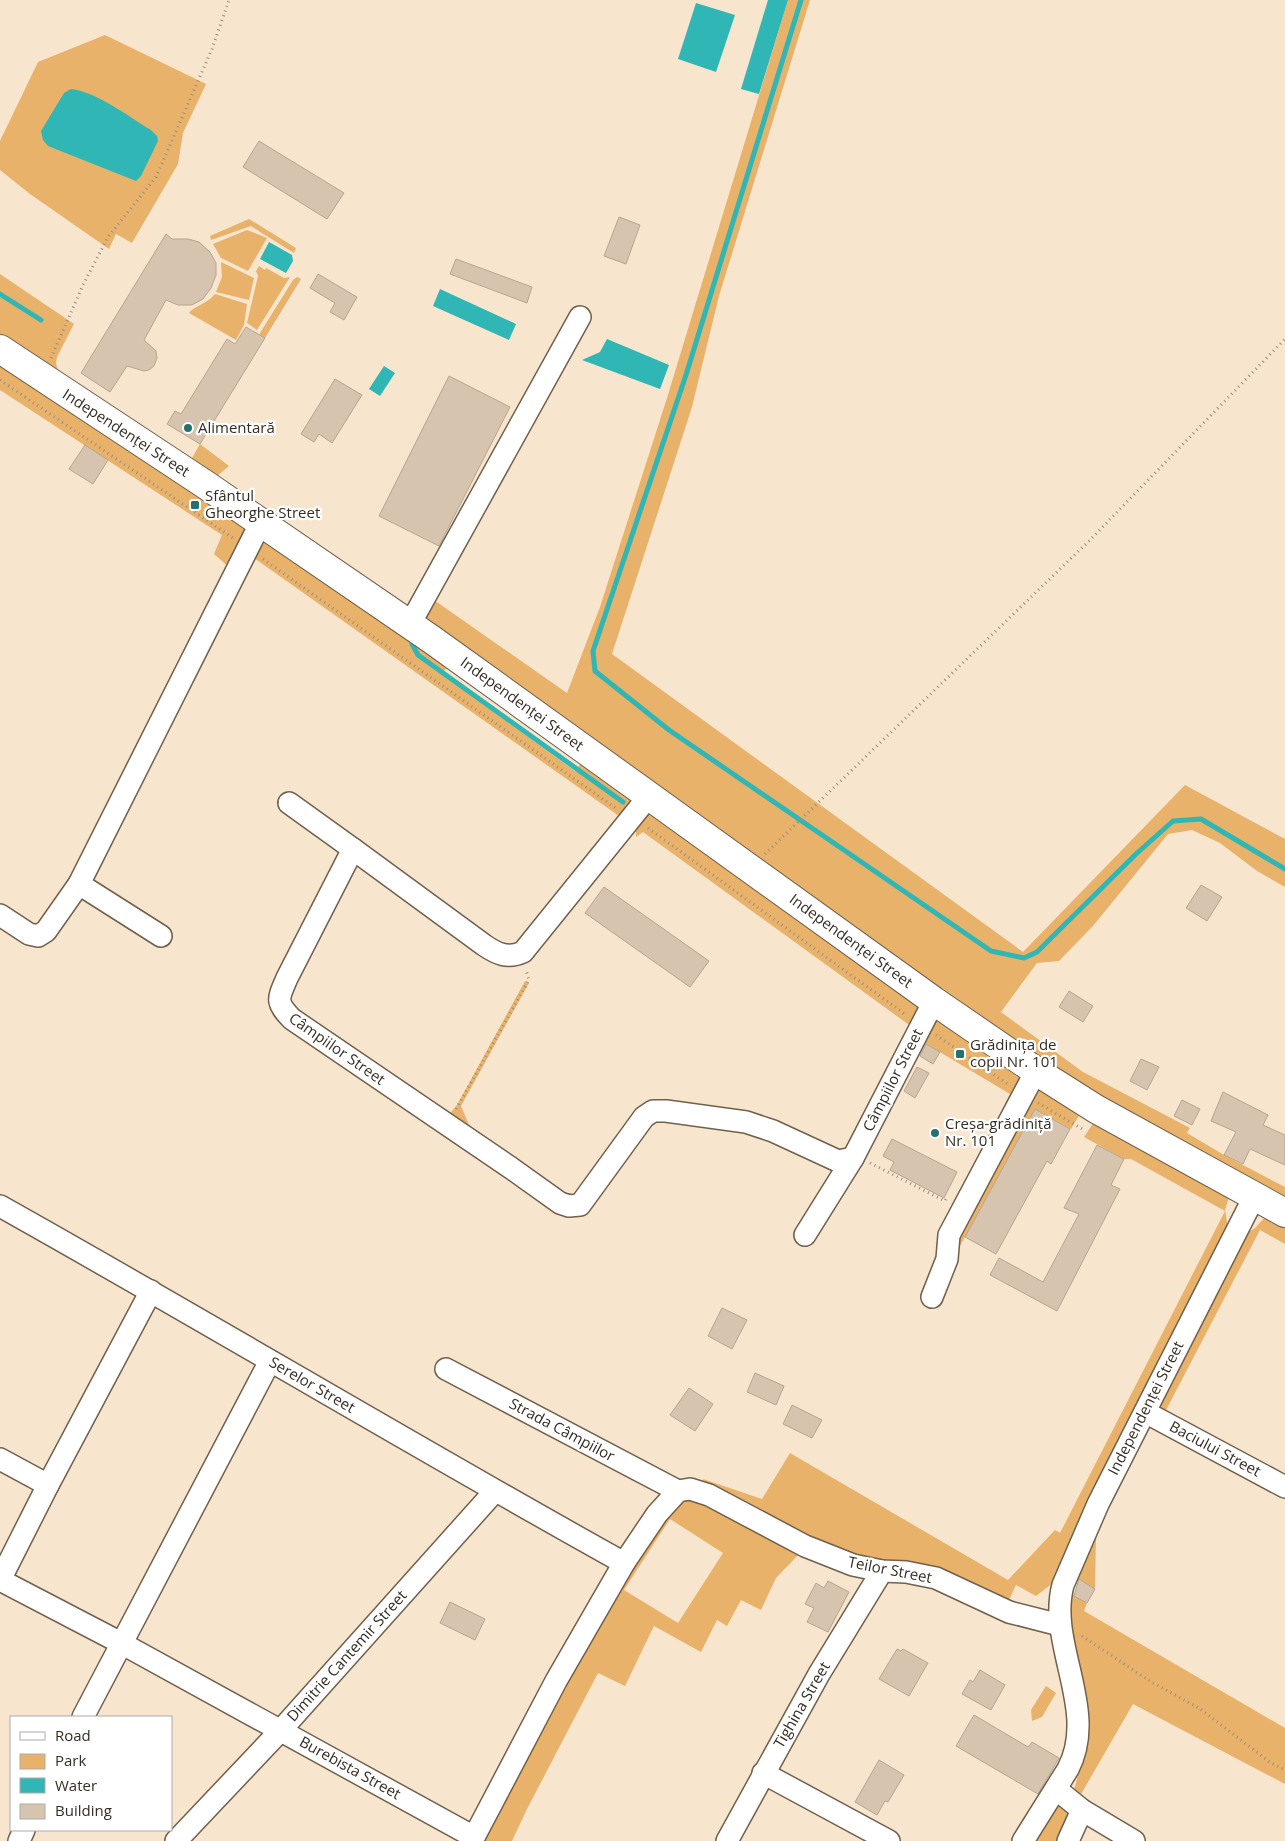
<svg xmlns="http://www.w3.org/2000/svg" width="1285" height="1841" viewBox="0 0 1285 1841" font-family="'Open Sans',sans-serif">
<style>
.green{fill:#e8b26a;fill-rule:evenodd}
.water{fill:#30b6b4}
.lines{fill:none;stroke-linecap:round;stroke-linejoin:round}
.stream{stroke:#30b6b4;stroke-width:5}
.building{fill:#d6c4ae;stroke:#b6a58f}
.minor-casing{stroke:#70604c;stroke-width:24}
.major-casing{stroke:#70604c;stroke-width:30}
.path{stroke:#998d7c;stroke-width:3;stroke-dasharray:1 4;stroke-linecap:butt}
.minor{stroke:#fff;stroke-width:21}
.major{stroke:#fff;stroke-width:28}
.poi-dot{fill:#26706f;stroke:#fff;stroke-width:2}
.labels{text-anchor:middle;stroke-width:4.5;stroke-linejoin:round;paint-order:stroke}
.poi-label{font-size:15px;fill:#342d24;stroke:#fff;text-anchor:start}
.street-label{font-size:15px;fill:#342d24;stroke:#fff}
</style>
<rect width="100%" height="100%" fill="#f7e5ce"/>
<g class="green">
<polygon points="788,0 810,0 719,296 692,407 612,654 1023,952 1185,785 1285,839 1285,887 1257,871 1220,843 1192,830 1168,834 1093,926 1059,961 1037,963 1001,1012 1083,1072 1190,1128 1187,1133 1224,1155 1285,1187 1285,1207 1040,1066 425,618 434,600 567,693 600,607 667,398"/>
<polygon points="105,35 206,84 183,133 178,164 132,243 116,234 109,249 30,194 0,170 0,141 38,62"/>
<polygon points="249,219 296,248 294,253 251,226 211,240 210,236"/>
<polygon points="247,230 267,238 248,271 221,258 213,244"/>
<polygon points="221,262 254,278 249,300 216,292 222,277"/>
<polygon points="259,266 265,270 266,268 284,278 290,277 257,330 247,323 258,276 256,271"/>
<polygon points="0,274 74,324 57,357 56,363 58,371 0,338"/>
<polygon points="297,277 301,279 265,338 260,336 260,333 293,280"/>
<path d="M215,294l32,10 -3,21 -8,15 -47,-27c5,-7 18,-9 26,-19z"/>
<polygon points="0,361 251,528 230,568 214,554 222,535 0,390"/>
<polygon points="200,444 229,466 217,476 191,460"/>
<polygon points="268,537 452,660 442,674 575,771 585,758 635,796 619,816 254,558"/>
<polygon points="651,807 922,1004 912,1027 643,832 636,837 636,826"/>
<polygon points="525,981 529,983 461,1106 473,1134 447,1117 457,1105"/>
<polygon points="936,1015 1026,1074 1008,1106 1005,1103 1010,1094 923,1042"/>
<polygon points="1035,1080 1083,1109 1071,1129 1035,1109 955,1255 953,1237"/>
<polygon points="1096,1119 1230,1194 1225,1210 1228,1228 1053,1583 1036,1596 1016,1585 1007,1604 919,1563 874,1561 820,1544 704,1485 703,1479 762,1499 790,1453 1008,1580 1055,1530 1060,1533 1225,1211 1131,1159 1124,1159 1084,1137"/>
<polygon points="1266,1216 1285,1227 1285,1244 1260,1230 1164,1414 1156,1405 1243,1235 1255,1228"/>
<path d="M698,1496l103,56 -25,26 -15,32 -20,-10 -14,26 -10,-6 -16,32 -47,-26 -29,60 -27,-13 -72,138 -14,30h-31l72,-144 117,-192zM670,1519l53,34 -45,70 -54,-33z"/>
<polygon points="1096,1535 1095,1589 1075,1577 1089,1539"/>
<polygon points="1067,1591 1087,1603 1084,1611 1285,1728 1285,1784 1133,1704 1080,1796 1074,1791 1081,1762"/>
<polygon points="1046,1686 1056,1693 1042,1717 1032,1721 1031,1710"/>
<polygon points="1063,1804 1075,1811 1061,1841 1030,1841 1050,1808"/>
</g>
<g class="water">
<polygon points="768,0 788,0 759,94 741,89"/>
<polygon points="696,3 735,15 716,72 678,59"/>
<path d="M71,89c26,3 58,28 80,41l6,6 1,5 -17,35 -5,5 -88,-35 -5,-6 -2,-9 23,-38z"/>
<polygon points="269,242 292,255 293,261 286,273 260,259"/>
<polygon points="440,289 516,324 509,340 433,306"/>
<polygon points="607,339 669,365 660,389 582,360 600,352"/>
<polygon points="384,366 395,373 380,396 369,389"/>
</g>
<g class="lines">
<g class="stream">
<polyline points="801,0 686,375 593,651 595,671 669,730 991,951 1024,958 1037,952 1136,854 1173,821 1201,819 1285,869"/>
<polyline points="0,294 41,320"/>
<polyline points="412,644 418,655 623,802"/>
</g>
</g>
<g class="building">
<polygon points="259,141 344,193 327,219 243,167"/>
<polygon points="619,217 640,225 626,264 604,256"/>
<polygon points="166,234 172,239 188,239 199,242 210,252 216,263 216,275 211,288 203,299 192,305 178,305 166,300 144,340 156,351 157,358 154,366 149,370 144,371 127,366 110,392 81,373"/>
<polygon points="456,259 532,287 527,303 450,274"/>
<polygon points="318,274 357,297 344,320 330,312 335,303 310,288"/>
<polygon points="246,327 265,338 200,444 167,424 175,411 181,414 227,339 235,344"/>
<polygon points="449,376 510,407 439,546 379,516"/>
<polygon points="335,379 362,395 332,443 319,434 314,442 301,434"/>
<polygon points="85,445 108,460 93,484 69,469"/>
<polygon points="1201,885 1222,897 1207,921 1186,908"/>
<polygon points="604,887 709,961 690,987 585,913"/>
<polygon points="1069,991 1093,1006 1083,1022 1059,1007"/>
<polygon points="926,1044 940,1052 933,1064 920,1056"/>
<polygon points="1141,1059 1159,1067 1147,1090 1130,1081"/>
<polygon points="917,1067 929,1073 915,1098 904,1091"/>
<polygon points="1223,1092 1268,1115 1263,1125 1285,1135 1285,1165 1250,1149 1243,1164 1224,1155 1236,1132 1211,1121"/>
<polygon points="1182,1100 1200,1109 1192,1125 1174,1116"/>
<polygon points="1035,1109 1070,1129 1051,1164 1047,1161 996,1254 965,1237"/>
<polygon points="892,1139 957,1172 944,1198 890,1170 894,1162 883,1156"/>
<polygon points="1097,1145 1124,1159 1111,1185 1120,1189 1057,1311 990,1275 999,1258 1043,1282 1079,1214 1064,1208"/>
<polygon points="722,1308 747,1320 732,1349 708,1336"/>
<polygon points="755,1373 784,1386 776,1405 747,1392"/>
<polygon points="689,1388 713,1404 695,1431 670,1415"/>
<polygon points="792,1405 822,1420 812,1438 783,1424"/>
<polygon points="1079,1579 1095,1589 1087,1603 1074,1596"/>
<polygon points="828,1581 849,1592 828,1632 807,1622 814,1608 805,1604 816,1583 824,1588"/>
<polygon points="450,1602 485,1619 475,1640 440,1623"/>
<polygon points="897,1649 901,1651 903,1649 928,1663 909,1696 879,1679"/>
<polygon points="980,1670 1005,1685 991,1710 962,1694 970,1680 973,1682"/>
<polygon points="974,1715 1028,1747 1032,1742 1059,1758 1038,1794 956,1746"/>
<polygon points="879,1760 904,1775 888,1802 885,1801 877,1815 855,1802"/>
</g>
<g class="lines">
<defs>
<g id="minor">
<polyline points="410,624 580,317"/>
<path d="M649,796l-126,156c-15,7 -26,2 -39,-7l-131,-96 -66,129c-9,21 -12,24 5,41l219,149 49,35 9,3 11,-1 64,-88 9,-6h13l80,11 27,9 65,30 15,-3 81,-157"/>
<polyline points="289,803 353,849"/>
<polyline points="79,884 161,936"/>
<polyline points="0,915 29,934 38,936 46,931 79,884 261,522"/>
<path d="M0,1206c209,117 415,241 624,357"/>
<polyline points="805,1235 853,1158"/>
<polyline points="932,1297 947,1259 949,1235 1036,1071"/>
<polyline points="446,1369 678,1491"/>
<polyline points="1145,1412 1285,1487"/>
<polyline points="0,1459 48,1485"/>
<polyline points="0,1580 121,1643 474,1837"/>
<polyline points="0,1580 48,1485 151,1291"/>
<polyline points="83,1717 270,1361"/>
<polyline points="763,1773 889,1841"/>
<polyline points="1056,1789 1082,1810 1134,1841"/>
<polyline points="19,1841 24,1830"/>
<polyline points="176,1841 281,1730 495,1491"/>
<polyline points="472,1841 556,1681 624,1563 657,1514 678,1491 690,1489 709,1495 805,1546 853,1565 882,1571 906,1572 936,1578 1009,1612 1060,1625"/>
<polyline points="727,1841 819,1674 882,1571"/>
<path d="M1023,1841l45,-72c31,-59 -21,-125 -5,-184l35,-81 156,-307"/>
<polyline points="1068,1841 1082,1810"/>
</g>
<polyline id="major" points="0,349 206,485 431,639 934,1001 1036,1071 1096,1109 1285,1213"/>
</defs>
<use href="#minor" class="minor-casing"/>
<use href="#major" class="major-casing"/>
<g class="path">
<polyline points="51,358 83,285 108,237 156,177 212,49 229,0"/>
<polyline points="0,380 233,538"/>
<polyline points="263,559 617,809"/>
<polyline points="648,828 906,1015"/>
<polyline points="765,854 1089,541 1285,339"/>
<polyline points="936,1035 1009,1085"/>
<polyline points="1038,1103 1084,1130"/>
<polyline points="456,1109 529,980 526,970"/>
<polyline points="870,1163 945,1201 946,1199"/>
<polyline points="1082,1636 1153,1683 1199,1708 1271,1763 1285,1770"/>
</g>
<use href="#minor" class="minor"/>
<use href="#major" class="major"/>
</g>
<g class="poi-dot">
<circle cx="188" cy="428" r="5"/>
<rect x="190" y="500" width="10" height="10" rx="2.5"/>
<rect x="955" y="1049" width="10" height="10" rx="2.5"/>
<circle cx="935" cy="1133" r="5"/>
</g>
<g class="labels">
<g class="poi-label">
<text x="198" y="433">Alimentară</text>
<text x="205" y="501">Sfântul<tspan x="205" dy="17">Gheorghe Street</tspan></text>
<text x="970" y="1050">Grădinița de<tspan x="970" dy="17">copii Nr. 101</tspan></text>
<text x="945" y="1129">Creșa-grădiniță<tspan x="945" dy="17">Nr. 101</tspan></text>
</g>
<g class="street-label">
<text transform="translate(126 433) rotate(33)" y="5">Independenței Street</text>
<text transform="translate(522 704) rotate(36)" y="5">Independenței Street</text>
<text transform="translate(851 941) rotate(36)" y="5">Independenței Street</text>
<text transform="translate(337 1049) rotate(35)" y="5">Câmpiilor Street</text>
<text transform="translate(893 1080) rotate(-63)" y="5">Câmpiilor Street</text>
<text transform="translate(312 1385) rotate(30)" y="5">Serelor Street</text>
<text transform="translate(1146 1408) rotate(-63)" y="5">Independenței Street</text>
<text transform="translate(562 1430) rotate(28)" y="5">Strada Câmpiilor</text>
<text transform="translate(1215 1449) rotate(28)" y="5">Baciului Street</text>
<text transform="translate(890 1570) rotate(11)" y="5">Teilor Street</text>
<text transform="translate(347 1656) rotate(-48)" y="5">Dimitrie Cantemir Street</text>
<text transform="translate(802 1705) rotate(-60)" y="5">Tighina Street</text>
<text transform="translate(350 1768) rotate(29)" y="5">Burebista Street</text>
</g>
</g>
<rect x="10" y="1716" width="162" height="115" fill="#ffffff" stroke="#aeaba7"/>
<rect x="20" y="1732" width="25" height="8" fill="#ffffff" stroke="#aeaba7"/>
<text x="55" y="1741" font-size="15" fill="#342d24">Road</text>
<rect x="20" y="1754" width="25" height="15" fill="#e8b26a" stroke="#aeaba7"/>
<text x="55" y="1766" font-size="15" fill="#342d24">Park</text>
<rect x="20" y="1778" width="25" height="15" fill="#30b6b4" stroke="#aeaba7"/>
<text x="55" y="1791" font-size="15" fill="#342d24">Water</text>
<rect x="20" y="1804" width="25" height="15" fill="#d6c4ae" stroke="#aeaba7"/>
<text x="55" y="1816" font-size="15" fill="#342d24">Building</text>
</svg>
